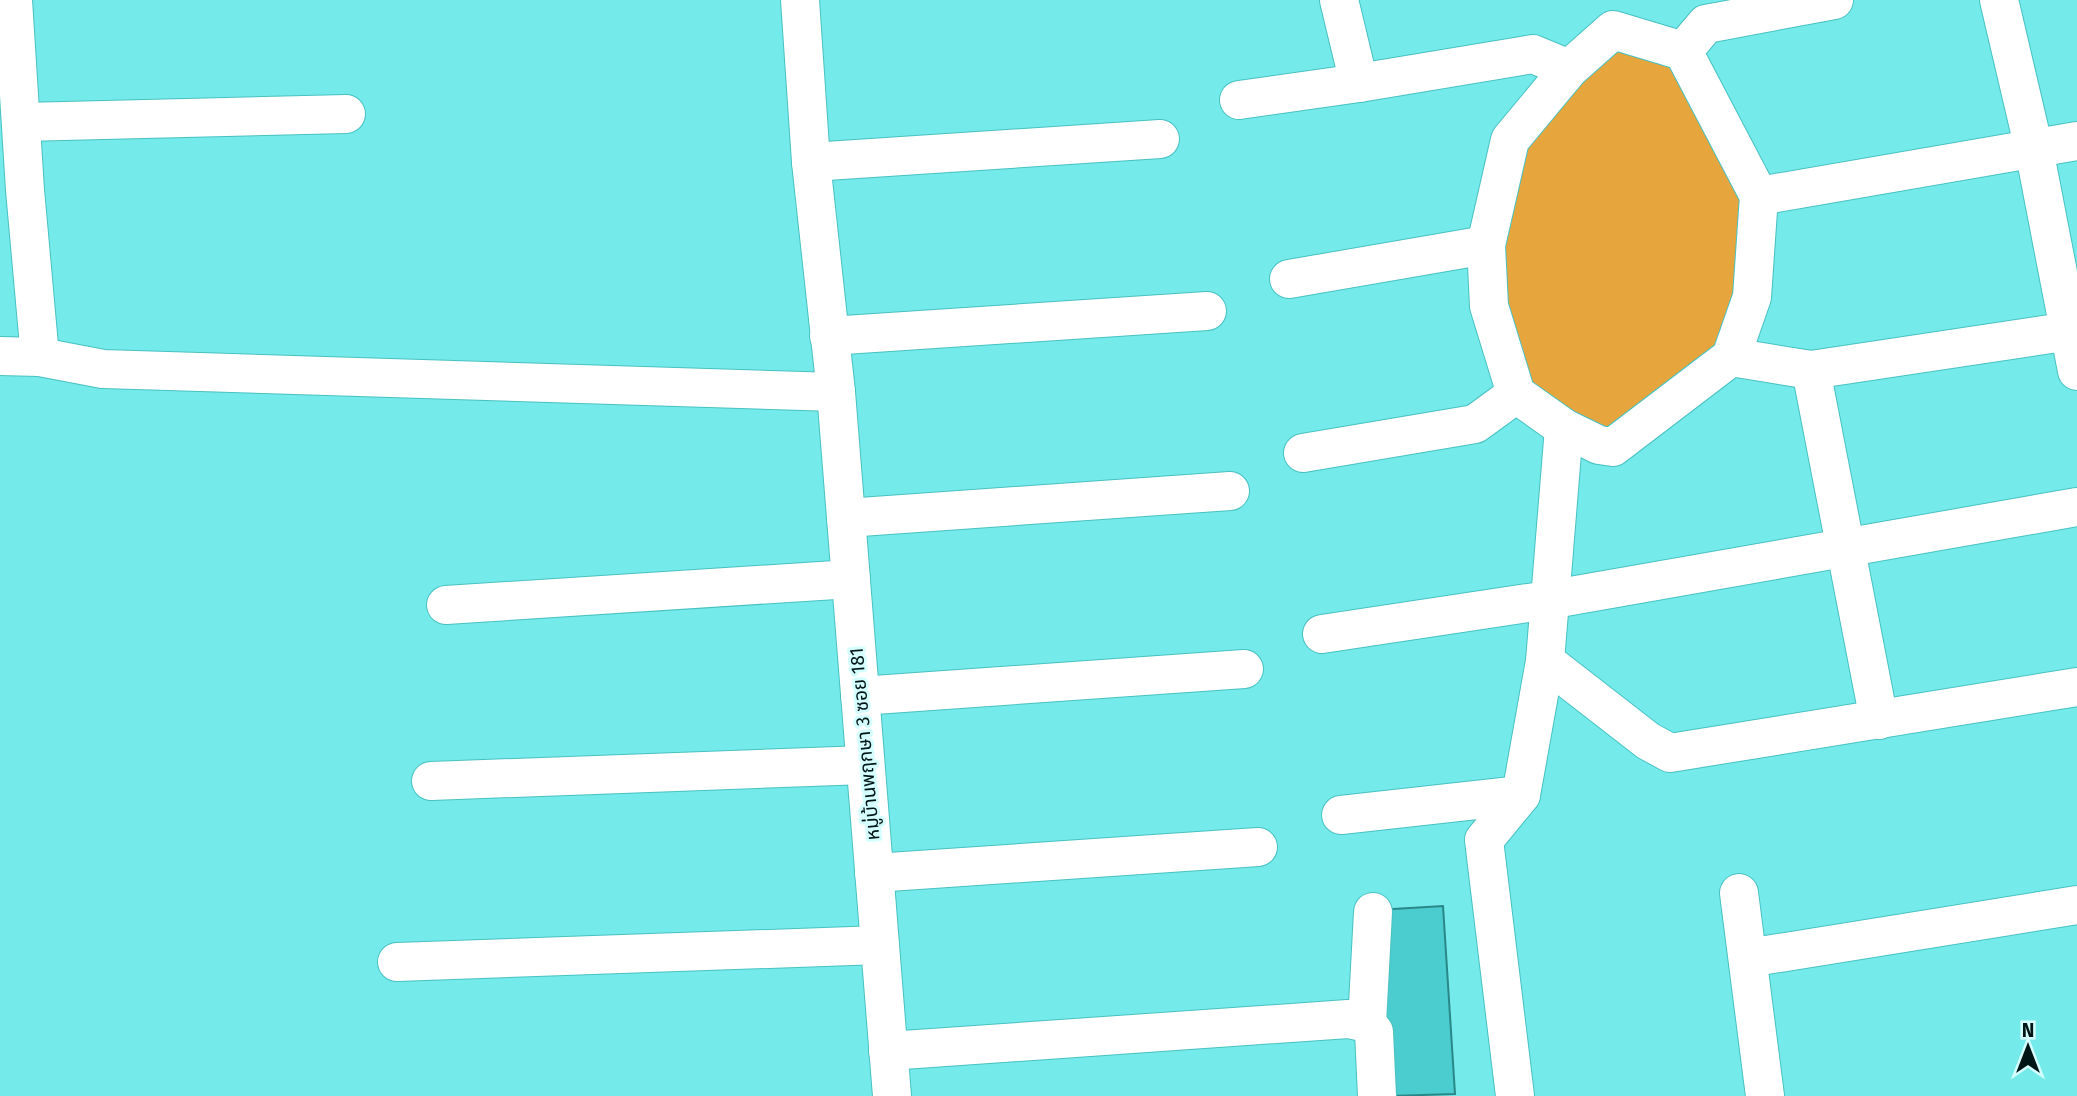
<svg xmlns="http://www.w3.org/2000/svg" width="2077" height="1096" viewBox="0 0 2077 1096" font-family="'Fira Sans','Noto Sans Thai',sans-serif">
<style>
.green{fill:#e6a63d}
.building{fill:#4bcdcf;stroke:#2a8788;stroke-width:2}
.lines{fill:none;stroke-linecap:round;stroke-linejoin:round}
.minor-casing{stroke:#48c1c2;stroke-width:40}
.minor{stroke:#fff;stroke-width:38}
.labels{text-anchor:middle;stroke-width:6;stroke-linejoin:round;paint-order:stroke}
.street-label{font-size:19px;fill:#001515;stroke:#d5fefe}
</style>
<rect width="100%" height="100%" fill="#75eaea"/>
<polygon class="green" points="1613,30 1683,51 1759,196 1731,357 1613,447 1516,394 1486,245 1510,140"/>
<polygon class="building" points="1443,906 1455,1094 1390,1096 1377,910"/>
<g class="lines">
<defs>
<g id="minor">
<polyline points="13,0 25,190 40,357"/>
<polyline points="800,0 811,162 836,392 892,1096"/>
<polyline points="1339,0 1359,83"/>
<polyline points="1999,0 2034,149 2077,371"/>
<polygon points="1613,30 1683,51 1759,196 1752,297 1731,357 1613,447 1599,445 1564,428 1516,394 1489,306 1486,245 1510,140 1569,69"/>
<polyline points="1683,51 1706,24 1834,0"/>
<polyline points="1239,100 1359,83 1533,54 1569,69"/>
<polyline points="23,122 346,114"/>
<polyline points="811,162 1160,139"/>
<polyline points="1759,196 2077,141"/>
<polyline points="1289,279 1486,245"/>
<polyline points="829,336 1207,311"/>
<polyline points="0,356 40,357 103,369 836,392"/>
<polyline points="1731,357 1811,370 2077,330"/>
<polyline points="1811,370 1879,720"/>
<polyline points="1303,453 1475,424 1516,394"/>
<polyline points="846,518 1230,491"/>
<polyline points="446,605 851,579"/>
<polyline points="1322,634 1548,600 2077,507"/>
<polyline points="1545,661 1648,741 1670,753 2077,687"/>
<polyline points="860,696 1244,669"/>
<polyline points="431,781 865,765"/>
<polyline points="1341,815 1521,795"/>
<polyline points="874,873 1258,847"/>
<polyline points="1739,893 1765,1096"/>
<polyline points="1748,958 2077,905"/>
<polyline points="397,962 880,945"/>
<polyline points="1367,1023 1373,912"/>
<polyline points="888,1051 1348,1019 1367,1023 1374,1032 1377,1096"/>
<polyline points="1515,1096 1484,840 1521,795 1545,661 1564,428"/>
</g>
</defs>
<use href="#minor" class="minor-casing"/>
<use href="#minor" class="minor"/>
</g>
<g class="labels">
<g class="street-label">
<text transform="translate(864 744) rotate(-95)" y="7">หมู่บ้านพฤกษา 3 ซอย 181</text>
</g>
</g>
<g transform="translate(2028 1047)" stroke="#d5fefe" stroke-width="5" paint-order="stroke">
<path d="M0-5L12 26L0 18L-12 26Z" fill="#001515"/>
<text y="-10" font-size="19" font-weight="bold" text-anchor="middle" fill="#001515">N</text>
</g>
</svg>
